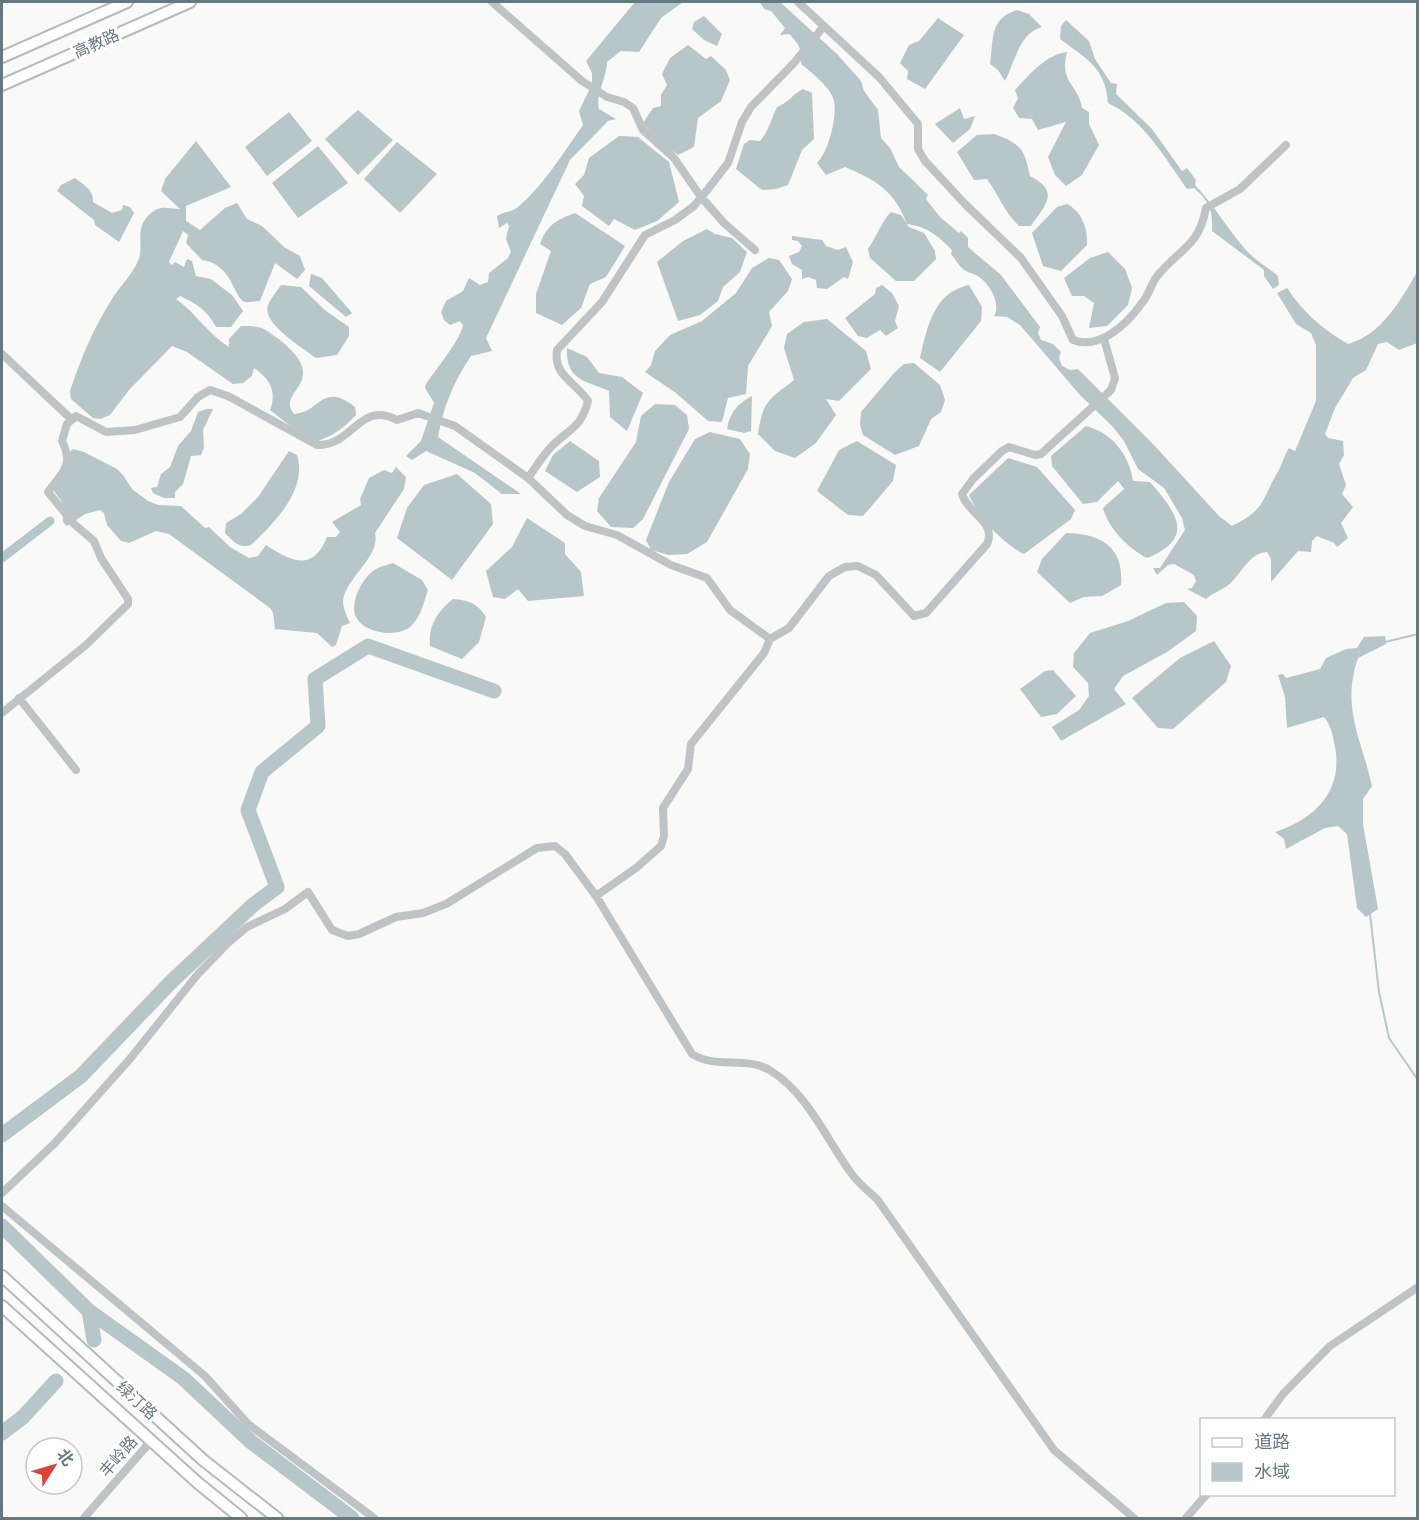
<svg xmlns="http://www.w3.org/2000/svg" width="1419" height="1520" font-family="'Archivo Narrow','Noto Sans SC',sans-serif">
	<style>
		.water { fill: #b7c6c8 }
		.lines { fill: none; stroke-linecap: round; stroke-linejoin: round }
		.stream { stroke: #b7c6c8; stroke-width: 2 }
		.canal { stroke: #b7c6c8; stroke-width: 9 }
		.river { stroke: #b7c6c8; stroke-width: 15 }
		.major-casing { stroke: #b4babd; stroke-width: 14 }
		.minor { stroke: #bec4c6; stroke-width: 8 }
		.major { stroke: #fff; stroke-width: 10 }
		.labels { text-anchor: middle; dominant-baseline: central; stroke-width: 6; stroke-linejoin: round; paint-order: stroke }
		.street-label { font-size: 16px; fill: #667980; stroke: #fff }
	</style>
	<rect width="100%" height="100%" fill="#f9f9f7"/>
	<path class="water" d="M635,2H683L661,18L639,52L621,51L607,62C607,78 595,94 599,109L616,119L608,121L570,160L486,338L492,351L471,356C454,381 443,407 438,437L521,494H502L475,473L426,451L412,460L406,456L421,441L434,403C432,398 426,391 425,387C424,383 460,343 463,325L460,321L450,325L444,320L441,312L446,301L463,291L469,278L480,285L488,282L489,273L508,258L511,252L506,239L509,226L507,223L499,228L497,216C504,211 511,213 518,207C544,185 563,153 583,125L579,111L592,84V73L586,61Z
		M760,2H780L837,54L861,81L864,91L878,110L881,138L890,148L899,167L928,195L926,199L940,217L959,233L961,231L968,238V247L1001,275L1040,327L1038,333L1041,340L1053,344L1061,352L1059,358L1062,366L1070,370L1078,369L1153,444L1219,516L1232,526C1267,509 1261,499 1279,470C1283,463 1284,455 1289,448L1295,451L1316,401V345L1311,333L1296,324L1277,293L1287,288C1303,312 1322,329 1348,344C1381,335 1401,300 1417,272V343L1399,350L1387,342L1378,344L1366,370L1353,378L1335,408L1325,434L1328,438L1343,441L1344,455L1339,464L1346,485L1342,494L1353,507L1341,523L1348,538L1337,547L1334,543L1317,536L1312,541L1311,552L1298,551L1271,582V559L1267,552C1248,553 1241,576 1227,586C1220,591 1212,593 1206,599L1187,589L1192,588L1196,581L1194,575L1174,564L1168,565L1157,575L1153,568H1160L1185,530L1182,518L1164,488L1138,469L1124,441L1112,426L1080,395L1020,325L1007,317L994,316C1002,303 988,281 976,275C972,273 966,272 963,269C958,265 955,258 951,254L952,250C938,236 928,227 907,224C894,190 877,181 845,167L826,175L817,163C828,153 839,113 833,98C829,86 811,72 801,64C803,50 798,43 789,34L780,35L785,28L771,11L764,9Z
		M1017,10L1029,14L1042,27C1019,33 1015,62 1005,81L998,70L990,64C994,38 989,19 1017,10Z
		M704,16L722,34L717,46L704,40L692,29L694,22Z
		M938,18L964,35L925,89L907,79L908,71L900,63L909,45L919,41Z
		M1066,20L1089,41L1095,59L1111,83L1117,84L1116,94L1152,129L1182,171L1187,168L1196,180L1195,185C1214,205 1227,228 1245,249C1253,259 1268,267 1278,276L1279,285L1273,289L1264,276V270L1212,231C1213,210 1209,201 1194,188L1187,189C1165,158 1144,120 1108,103C1105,66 1086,59 1060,39L1061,26Z
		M688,45L706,59L711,56L726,70L730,80L721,101L698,118L694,147L678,155L656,139L643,123L653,108L661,106V95L667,85L662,74L670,58Z
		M1067,52C1059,84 1078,83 1082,108L1089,112V124L1099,145L1082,175L1066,186L1055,175L1048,157L1066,122L1038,130L1032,119L1019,118L1013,108L1018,98L1015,90C1029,75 1045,55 1067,52Z
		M803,89L812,93L814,139L802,150L788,185L776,189L762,190L736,169L744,144L750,140L760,141C769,131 771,119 777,107C788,103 793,94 803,89Z
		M960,108L964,119L975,116L970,129L953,143L935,124Z
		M358,110L393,140L358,175L325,139Z
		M289,112L312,141L267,176L245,147Z
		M994,134C1021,144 1024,148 1030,176C1061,192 1045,205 1031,226H1019C1003,210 1000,197 987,179L974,180L957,152L977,135Z
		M619,136L638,137L669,162L679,202L657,221L635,230L614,219L609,226L582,206L584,196L575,184L584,175L589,158Z
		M196,141L231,187L186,206V221L200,230L225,208L237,203L247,219L262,226L284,247L300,256L305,270L297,279L275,263L260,301C255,301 249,303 245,302C233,298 233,264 202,260L186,243L188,235L183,231L169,262L172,265L175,262L184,267L187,259L192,261L196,276L211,279L232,295L243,311L231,327H216C207,310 197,304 180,296L176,299C196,313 208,334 229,347V339L241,326C248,326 258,326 264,329C277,337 304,356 303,373C303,390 281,398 294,414C320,413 322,381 355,407L356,415C343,429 331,437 312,443L270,410C277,391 270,379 254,368L252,376L243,383L233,384L187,352L172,346L129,390L110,415L100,419L93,418L71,399L70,391C81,358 93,329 112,299C120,286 132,275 138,261C145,246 133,229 150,214C161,204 168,209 180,209L161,191L165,179Z
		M397,142L437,174L400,213L364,179Z
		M318,146L348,183L298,218L272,183Z
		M75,178C83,184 94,190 93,202L112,213L122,210L123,205L130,207L134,213L119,242L95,225L94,220L57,191L61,185Z
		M1067,204C1082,212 1088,228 1087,245L1061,271L1043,266L1032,233L1057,207Z
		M891,212L901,215L909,227L924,233L935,251L936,259L914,281H896L870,258L868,249C876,238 883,219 891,212Z
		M575,213L625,246L606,277L590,284L581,308L562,325L536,313V294L551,251L540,244C547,225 556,220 575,213Z
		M707,229L715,234L732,238L747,252L740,272L723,287L718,301L700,315L678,321L657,262L683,241Z
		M792,236L822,240L826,246L838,250L846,247L853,262L848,279L844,277L827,289L817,288L816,280L808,277L802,279V270L792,264L789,256L799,252L802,246L798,241L792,240Z
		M1108,252L1125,269L1132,288L1128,305L1107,326L1089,328L1094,303L1084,296H1072L1064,278L1090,258Z
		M769,258L779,260L792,279L788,291L769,312L772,326L748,366L746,394L728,398L722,422L708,421L676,393L645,372L651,365L655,351L670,335L702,321L736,293L752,268Z
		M311,274L322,278L352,313L346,317L309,286Z
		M281,285L301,287L326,311L349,327V336L337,355L316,358C303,348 261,323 268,305C271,298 277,291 281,285Z
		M882,285L892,293L899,306L895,321L898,328L886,336L880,330L867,338L858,336L845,318L875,294L876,288Z
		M969,285L982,307L981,321L940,372L920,358C927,327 934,292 969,285Z
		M827,319L866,351L871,369L839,401L826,399L836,415L816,443L795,458L775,451L758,434C763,400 769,400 794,380L784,348L787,334L804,322Z
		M567,348L587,357L599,373L622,377L643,393L627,431L610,417L609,391C583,380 566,380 567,348Z
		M914,363L940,385L945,400L941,412L931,419L919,446L895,455L863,435L860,425L861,412L894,373L904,364Z
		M752,396L751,431L744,433L727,429C730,412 737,404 752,396Z
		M655,404L675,405L687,415L689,429L643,519L633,528L611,527L597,511L599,498L636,442L641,416Z
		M207,409H213L203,430L204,448L201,455L191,456L183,484L175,492V498H164L153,493L151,488L157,487L161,474L170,467L178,446L191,431L198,412Z
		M1086,426C1112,433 1129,454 1133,481L1150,482C1177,513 1196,538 1147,558C1129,549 1108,528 1103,508L1124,489L1118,481L1097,502L1083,504L1052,466L1051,456Z
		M710,432L740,439L750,454L748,469L707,542L687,554L669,555L651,550L646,540L669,482L695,439Z
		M570,441L599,461L600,477L577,492L545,471L553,455Z
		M857,441L896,465L893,481L863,516L848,515L817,491L839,450Z
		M73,449L84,452L117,469L123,475L132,489L148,501L158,505L181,506L205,528L209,527L230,547L249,558L258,556L266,545C292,562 313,572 327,537H336L340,532L332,522L361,505L360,499L369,478L384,470L392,473L396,467L406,477L404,489L375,533C381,557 345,578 343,601C343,608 347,617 350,623L342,626L336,645L332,647L317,633L275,629L273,613L270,608L169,534L156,531L129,543L121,541L107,525L104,513L100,510L85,514L67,526L63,522L62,502L54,491L65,456Z
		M289,451L297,455C308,490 274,523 251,545C239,549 233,541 225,533L226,523L241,514L258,497Z
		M1008,458L1037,467L1075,510L1071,519L1024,554C1002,543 979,518 969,495Z
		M457,474L491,504L493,524L452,580L397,538L407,508L424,485Z
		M527,518L565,543V554L581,572L584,596L528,601L518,589L505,599L493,597L486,571L512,547Z
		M1066,533C1102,534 1124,547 1121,585L1102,596L1084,597L1070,603L1037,572L1042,559Z
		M393,563L422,580L428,590C424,602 421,615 413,624C401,639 364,634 356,617C349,603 363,576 376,569C381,566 388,565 393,563Z
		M453,599C469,600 478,604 486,617L479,642L462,659L430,646C428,626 437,612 453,599Z
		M1184,602L1197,616L1196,631L1167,652L1123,676L1114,689L1126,704L1061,741L1052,727L1079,710L1089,696L1088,683L1073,667L1074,653L1090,633L1128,621L1166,603Z
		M1385,636L1386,644L1358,658C1341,708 1361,737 1372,786L1363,799V824L1378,909L1366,917L1357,908L1347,834L1338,826L1325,828L1286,849L1284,839L1275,832C1318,818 1345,788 1334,742C1332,732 1330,724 1324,717L1287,728L1285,697L1278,675L1283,674L1286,678L1320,669L1326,658L1346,649L1357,648L1364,637Z
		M1214,641L1231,666L1226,682L1173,729L1158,728L1132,698L1180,658Z
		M1053,670L1076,696L1057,714L1041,717L1020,689L1045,671Z"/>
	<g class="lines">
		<path class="stream" d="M1385,642L1418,634
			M1370,914L1379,992L1389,1038L1418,1080"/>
		<path class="canal" d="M2,558L50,521"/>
		<path class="river" d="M2,1135L81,1076L171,982L253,905L277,887L248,810L262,772L318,726L315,679L368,646L494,691
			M2,1226L89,1311L94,1340
			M89,1311L183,1378L250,1441L352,1518
			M2,1433L23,1417L56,1381"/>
		<g class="major-casing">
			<path id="major" d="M2,57L127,2
				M2,85L190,2
				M2,1276L203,1460L277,1518
				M2,1306L198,1483L241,1518"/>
		</g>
		<path class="minor" d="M492,2L582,81L607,97L624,102L633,108L643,130L674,158L701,197L724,223L755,250
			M798,2L879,77L918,124V149L925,161L965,204L1021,258L1062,316L1073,340C1100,350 1127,324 1142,303C1149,295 1151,283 1158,275C1181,248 1199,246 1206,208L1240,189L1286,145
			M2,354L71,419
			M528,478C535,468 542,457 550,448C568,429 581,429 588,401C576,382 553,376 557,350L602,302L645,235L675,220L694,206L708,189L728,163L742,122L751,107L794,63L824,26
			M19,698L76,770
			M2,713L86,645L128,604V599L101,558L94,541L74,524L48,492C63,472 74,465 62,441L67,424L76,416L106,432L135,430L180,417L198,397L210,390L228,396L317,445C354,446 359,400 397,420L418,413L455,426L528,478L567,515L585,526L617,535L671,565L707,578L730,610L770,639
			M596,896L636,868L661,846L664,836L663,808L688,769L691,744L764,653L770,639L789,628L829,576L845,567L858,566L876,575L914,616L926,613L987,544C997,522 968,514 962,494L973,479L1002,451L1009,447L1035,455L1041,454L1111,390L1115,378L1104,339
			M2,1193L55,1143L129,1060L198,974L228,943L247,927L285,909L308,892L332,930L348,936L359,934L396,917L423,913L446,904L537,848L555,846L565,854L596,896L692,1054C717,1070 746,1055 771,1071C807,1093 827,1140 851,1173C858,1183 868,1191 877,1199L1054,1450L1134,1518
			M2,1206L205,1376L248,1424L374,1518
			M1264,1420L1283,1394L1330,1346L1418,1287
			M84,1518L151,1441
			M1186,1518L1207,1494"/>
		<use href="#major" class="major"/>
	</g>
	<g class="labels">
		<g class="street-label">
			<text transform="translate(96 43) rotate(-24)">高教路</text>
			<text transform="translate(137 1400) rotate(42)">绿汀路</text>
			<text transform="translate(118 1456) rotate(-49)">丰岭路</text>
		</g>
	</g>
	<rect width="1419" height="1520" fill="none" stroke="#667980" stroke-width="6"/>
	<rect x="1200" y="1418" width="195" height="78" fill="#ffffff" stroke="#c2c9cc" stroke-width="1.5"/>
	<rect x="1212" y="1438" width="30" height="9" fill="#ffffff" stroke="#c2c9cc" stroke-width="1.5"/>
	<text x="1254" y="1448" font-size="18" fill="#667980">道路</text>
	<rect x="1212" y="1463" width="30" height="18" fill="#b7c6c8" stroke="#c2c9cc" stroke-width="1.5"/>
	<text x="1254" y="1478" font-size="18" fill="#667980">水域</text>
	<g transform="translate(54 1466) rotate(53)"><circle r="28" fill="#ffffff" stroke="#c2c9cc" stroke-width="1.5"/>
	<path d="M0-4.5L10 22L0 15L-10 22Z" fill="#da4336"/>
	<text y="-9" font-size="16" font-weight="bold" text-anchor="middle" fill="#667980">北</text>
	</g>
</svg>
